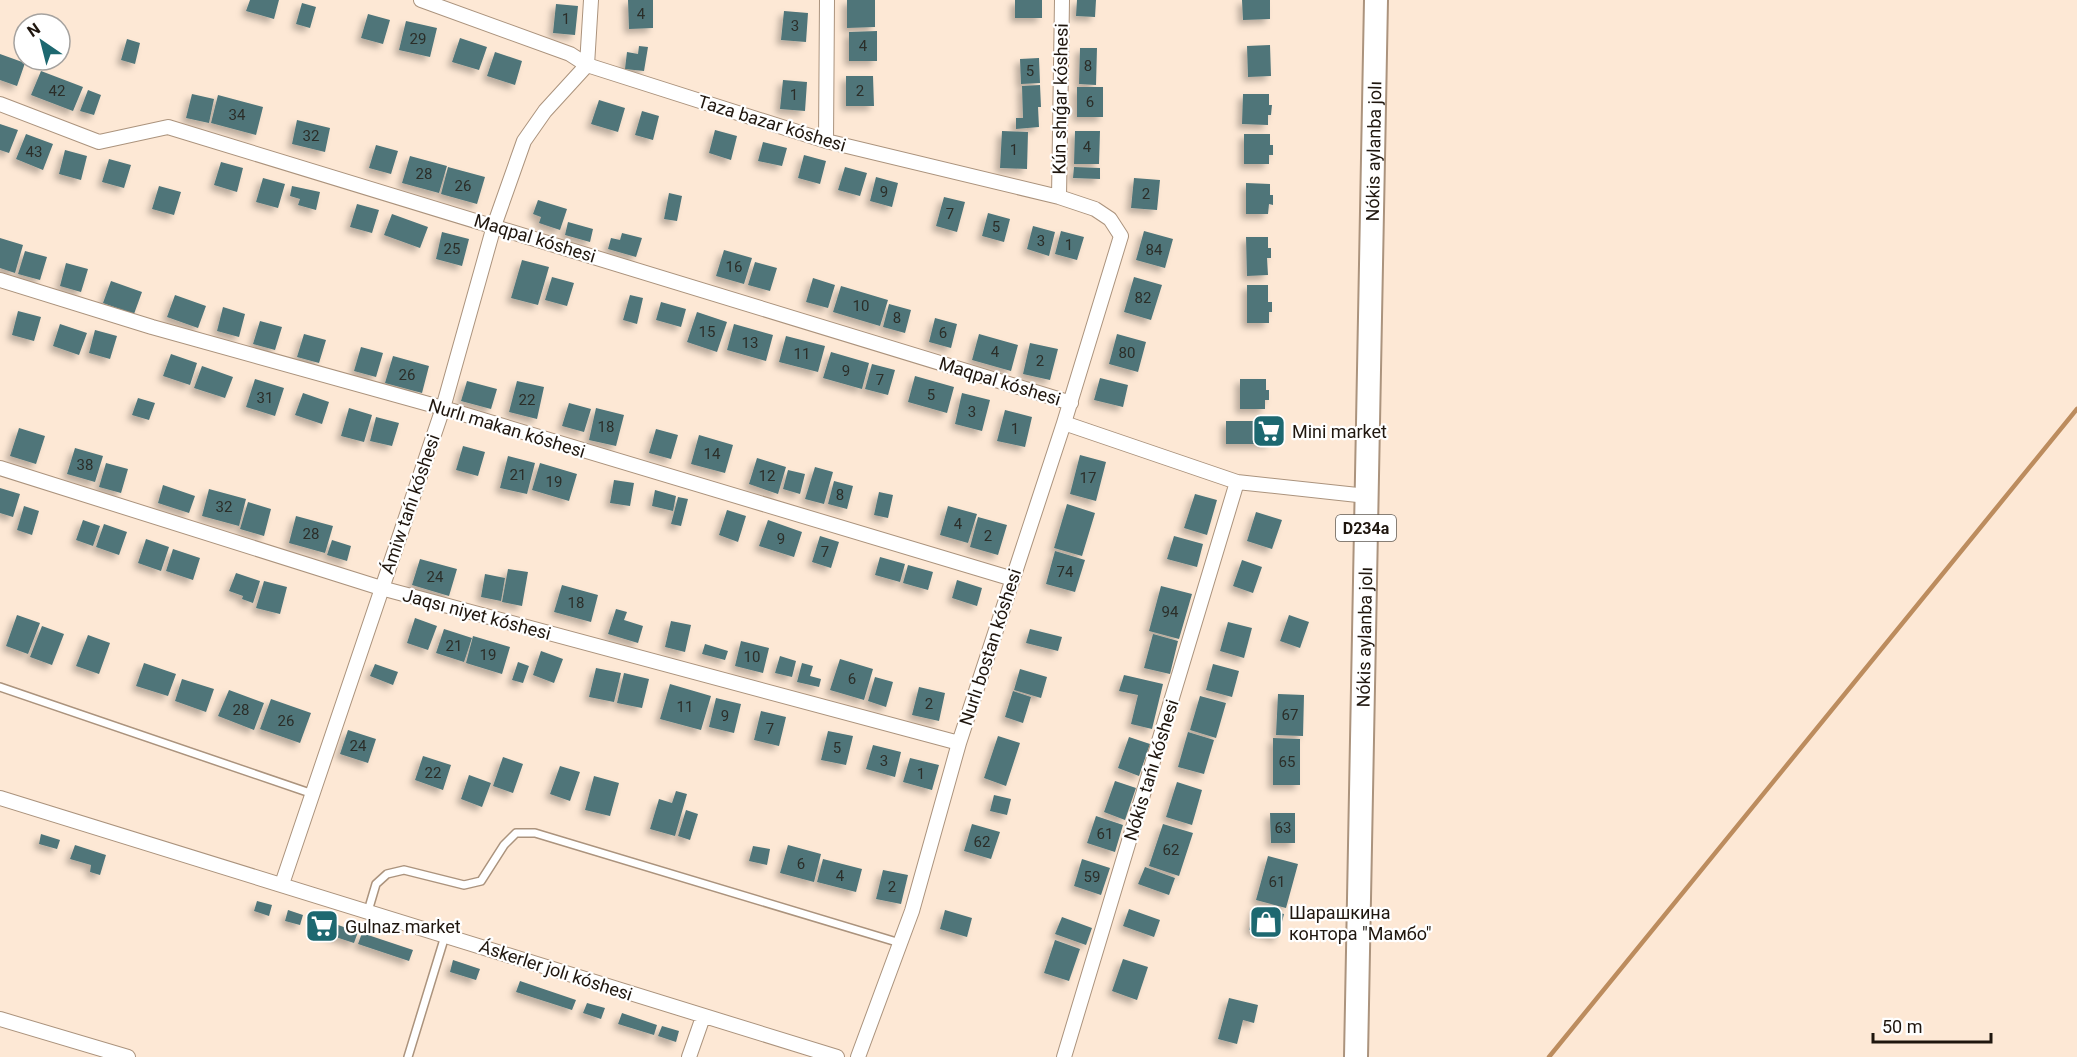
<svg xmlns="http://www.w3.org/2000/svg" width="2077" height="1057" font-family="Roboto,sans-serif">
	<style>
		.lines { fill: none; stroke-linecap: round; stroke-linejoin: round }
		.stream { stroke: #bc8c5e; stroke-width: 4.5 }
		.building { fill: #4f7579; filter: url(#shadow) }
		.service-casing { stroke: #ab937d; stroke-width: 10 }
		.minor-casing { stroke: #ab937d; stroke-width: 16 }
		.primary-casing { stroke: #ab937d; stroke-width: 26 }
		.service { stroke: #fff; stroke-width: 7 }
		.minor { stroke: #fff; stroke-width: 14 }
		.primary { stroke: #fff; stroke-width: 22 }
		.labels { text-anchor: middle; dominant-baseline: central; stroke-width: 4.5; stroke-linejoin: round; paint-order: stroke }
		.number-label { font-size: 15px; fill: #2b2e29 }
		.shield { fill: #fff; stroke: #625c56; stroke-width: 1.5 }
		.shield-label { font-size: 16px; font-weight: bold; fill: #1f160e }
		.street-label { font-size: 18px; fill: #1f160e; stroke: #fff }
		.poi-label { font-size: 18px; fill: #1f160e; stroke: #fff; text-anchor: start }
	</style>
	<defs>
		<filter id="shadow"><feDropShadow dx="-4.5" dy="4.5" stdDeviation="3" flood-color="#0004"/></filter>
	</defs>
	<rect width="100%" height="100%" fill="#fde8d5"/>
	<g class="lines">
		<path class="stream" d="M1549,1057L2077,409"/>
	</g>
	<path class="building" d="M250,0H279L274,19L246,11Z
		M628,0H653V28L629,29Z
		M847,0H875V27L847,28Z
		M1015,0H1042V18H1015Z
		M1077,0H1096L1095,17L1076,16Z
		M1242,0H1270V19L1243,20Z
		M302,3L316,7L310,28L296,24Z
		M556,4L578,6L575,35L553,33Z
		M784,11L808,13L806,42L781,40Z
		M368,14L390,20L383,44L361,38Z
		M406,21L437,28L430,57L399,50Z
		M877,31V61H849V32Z
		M460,38L487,47L479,70L452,62Z
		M127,39L140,43L135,64L121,60Z
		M1270,45L1271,76L1248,77L1247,46Z
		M639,46L648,47L644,71L625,69L627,52L638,54Z
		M1080,48H1097L1096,85L1079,84Z
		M495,52L522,61L515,85L487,76Z
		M0,54L25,63L17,86L0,80Z
		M1039,58L1040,83L1021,84L1020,59Z
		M41,71L83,87L73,111L31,95Z
		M846,76H873L874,106H846Z
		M783,80L807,82L805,111L780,109Z
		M1040,85L1041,107H1038L1039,127L1016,129V118H1023L1022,86Z
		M1077,87H1103V117H1077Z
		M88,90L101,95L94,115L80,111Z
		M192,94L214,99L209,123L186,118Z
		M1243,94H1269V105H1272L1271,115H1268V125L1242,124Z
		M218,95L263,107L256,135L211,123Z
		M599,100L625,108L618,132L591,124Z
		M642,111L659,116L653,140L635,135Z
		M297,120L330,128L325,152L292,144Z
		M0,124L18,130L9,153L0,150Z
		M715,130L737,136L731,160L709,153Z
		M1002,131L1028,132L1027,169L1000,168Z
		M1075,131H1100L1099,164H1074Z
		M26,134L53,144L43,170L16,159Z
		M1244,134H1270V145H1273V155H1269V164H1244Z
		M763,142L787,148L782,166L758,161Z
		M376,145L398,151L391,174L369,168Z
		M65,150L87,156L81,180L59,174Z
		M804,155L826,161L820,184L798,178Z
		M410,156L447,166L439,193L402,183Z
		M109,159L131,165L124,188L102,182Z
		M221,162L243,168L237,192L214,185Z
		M448,167L485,177L477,204L441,194Z
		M845,167L867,173L860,196L838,190Z
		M1074,167L1100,168V179L1073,178Z
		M876,177L898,183L892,207L870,201Z
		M263,178L285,184L278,208L256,202Z
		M1134,178L1160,180L1157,210L1131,208Z
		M1246,183L1270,184V195H1273V205L1269,204L1268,214H1246Z
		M159,186L181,192L174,215L152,209Z
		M292,186L320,192L316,210L298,205L300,199L290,196Z
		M669,193L682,196L677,221L664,219Z
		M944,197L965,202L957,232L936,226Z
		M538,200L567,209L560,230L539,223L541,217L533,214Z
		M357,204L379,210L372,233L350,227Z
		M988,213L1010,219L1004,242L982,236Z
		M392,214L428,227L420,248L384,235Z
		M568,222L593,229L590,242L565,235Z
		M1033,226L1055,232L1049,256L1027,249Z
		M1061,231L1084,237L1077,260L1055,254Z
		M1144,231L1173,239L1165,268L1136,260Z
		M442,232L469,239L462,266L436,259Z
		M622,233L642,238L636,257L608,249L611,238L620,240Z
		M1246,237H1268V248H1271V258H1267L1268,275L1247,276Z
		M0,238L23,245L15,273L0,268Z
		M724,250L752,258L744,284L716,276Z
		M25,251L47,257L40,280L18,274Z
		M522,260L549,267L538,305L511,298Z
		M755,262L777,268L770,291L748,285Z
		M66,263L88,269L81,292L60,286Z
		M552,277L574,283L567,306L545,300Z
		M1134,277L1162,285L1151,320L1124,312Z
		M813,278L835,285L828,308L806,302Z
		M111,281L142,292L134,314L103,303Z
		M1247,285H1268V302H1272V312H1269V323H1247Z
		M841,286L888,300L880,326L833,312Z
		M175,295L206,306L198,328L167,317Z
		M630,295L643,298L637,324L623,320Z
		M661,302L686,309L681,327L656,320Z
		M889,304L911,310L905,333L883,327Z
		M223,307L245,314L239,337L217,331Z
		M18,311L41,317L34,341L12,335Z
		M697,312L727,322L717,352L687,342Z
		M935,318L957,324L951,348L929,342Z
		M260,321L282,327L275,350L253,344Z
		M60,324L87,333L79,355L53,346Z
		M734,324L773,335L766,361L727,350Z
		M95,330L117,336L110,359L89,353Z
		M304,334L326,340L319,363L297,357Z
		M979,334L1018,345L1011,371L972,360Z
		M1117,334L1146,342L1138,372L1109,364Z
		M786,336L825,346L818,372L779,362Z
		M1030,343L1058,349L1050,380L1023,374Z
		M361,347L383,353L376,377L354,371Z
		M831,352L869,363L862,389L823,378Z
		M171,354L197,363L190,385L163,376Z
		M393,356L429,366L422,393L385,383Z
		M872,364L895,370L888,395L865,389Z
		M202,366L233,377L225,398L194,388Z
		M915,376L954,387L947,413L908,402Z
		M1100,378L1128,385L1123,407L1094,400Z
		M255,379L284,388L275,416L246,407Z
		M1240,379H1266V390H1269V400H1265V409H1240Z
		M467,381L497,389L491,409L461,401Z
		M517,381L544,387L537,419L509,412Z
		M303,393L329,402L322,424L295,415Z
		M962,393L990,400L982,431L955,424Z
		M138,398L155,403L149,420L132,415Z
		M569,403L591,409L584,432L562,426Z
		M349,408L372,415L364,442L341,436Z
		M596,408L624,415L616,446L589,440Z
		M1005,410L1032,417L1025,447L997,441Z
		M376,417L399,423L392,446L370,441Z
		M1226,421H1271V444H1226Z
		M19,428L45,436L36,464L10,456Z
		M656,429L678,435L671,459L649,453Z
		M699,435L733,445L725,473L691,464Z
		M463,446L485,452L478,476L456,470Z
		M75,448L103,456L95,482L67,474Z
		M1080,455L1106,462L1096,501L1070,494Z
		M508,456L535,463L527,494L500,488Z
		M757,458L786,467L778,494L749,484Z
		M106,463L128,469L121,493L99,487Z
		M540,463L577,474L569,501L532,490Z
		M815,467L833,472L824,504L805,499Z
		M788,470L805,474L800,494L783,489Z
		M614,480L634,483L630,506L610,503Z
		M834,481L853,486L847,509L828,504Z
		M163,485L195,496L189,513L158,503Z
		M0,488L20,494L13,517L0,513Z
		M209,489L246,499L239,526L202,516Z
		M655,490L676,496L673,511L652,506Z
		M879,492L893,495L888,518L874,515Z
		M1195,494L1217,500L1207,535L1184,528Z
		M678,497L688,499L681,526L671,524Z
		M248,502L271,509L264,536L240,529Z
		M1067,504L1095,513L1082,556L1054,548Z
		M24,506L39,511L32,535L17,530Z
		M948,506L977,514L968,543L940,535Z
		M727,510L746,516L738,542L719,535Z
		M1256,512L1282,520L1272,549L1247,541Z
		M296,516L333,526L325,553L289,543Z
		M978,517L1007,525L998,555L970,547Z
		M83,520L100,526L93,546L76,540Z
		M768,520L802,532L794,557L759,546Z
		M104,524L127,532L119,555L96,547Z
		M820,536L839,542L831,568L812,562Z
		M1174,536L1203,544L1197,567L1167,559Z
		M146,539L169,547L161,571L138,563Z
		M332,540L351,546L347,561L327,555Z
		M173,549L200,558L193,580L166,571Z
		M1055,551L1085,560L1075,592L1046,584Z
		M880,557L905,564L900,582L875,575Z
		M420,559L457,569L449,596L412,585Z
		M1242,560L1262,567L1253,593L1233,586Z
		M908,565L933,572L928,590L903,583Z
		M508,569L528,572L522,606L502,602Z
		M236,573L260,581L253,603L242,599L243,596L229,591Z
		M485,574L505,578L501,601L481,597Z
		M957,580L982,588L977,606L952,598Z
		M264,581L287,587L280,614L256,608Z
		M562,585L598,595L591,622L554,612Z
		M1161,586L1192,594L1179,639L1149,631Z
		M616,609L627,612L624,620L643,626L638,643L608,634Z
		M17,615L40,623L28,654L6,646Z
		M1289,615L1309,622L1300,648L1280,641Z
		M415,618L437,626L428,650L407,643Z
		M671,621L691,625L685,652L665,647Z
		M1228,622L1252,628L1244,658L1220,651Z
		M42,626L64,634L52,665L30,657Z
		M444,629L472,638L464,662L436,653Z
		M1030,629L1062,637L1058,651L1026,643Z
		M1153,634L1178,641L1170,674L1144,668Z
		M88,635L110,643L99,674L76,666Z
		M473,636L510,647L502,674L466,663Z
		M741,641L769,648L763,673L735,666Z
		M705,644L728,651L725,660L702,654Z
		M541,651L563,659L554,683L533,675Z
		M780,656L796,661L792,677L775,673Z
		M840,659L873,669L864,700L830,690Z
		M518,662L529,666L523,683L512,680Z
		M144,663L176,674L168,696L136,686Z
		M802,663L813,666L810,676L821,679L819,687L797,682Z
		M375,664L398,672L393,685L370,676Z
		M1213,664L1239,671L1232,697L1206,690Z
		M596,668L621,673L614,702L589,697Z
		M1020,669L1047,677L1041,698L1014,690Z
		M624,673L649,679L642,708L617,703Z
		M1124,675L1163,684L1152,729L1131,724L1138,695L1119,691Z
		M875,677L893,682L886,707L868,701Z
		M182,679L214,689L206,712L175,701Z
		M670,684L711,696L701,730L660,719Z
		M919,687L945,693L939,721L912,715Z
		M229,690L264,703L254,730L218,716Z
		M1013,691L1031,697L1023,723L1005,717Z
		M1278,694L1304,695L1303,736L1276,735Z
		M1200,696L1226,703L1216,738L1190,730Z
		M716,698L741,704L734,733L709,727Z
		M271,699L311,713L300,743L260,729Z
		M761,711L786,717L779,746L754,740Z
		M348,730L376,739L368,763L340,754Z
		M828,731L853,736L846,765L821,760Z
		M1188,732L1214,740L1204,774L1178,767Z
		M998,736L1020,743L1006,786L984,778Z
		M1129,737L1150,744L1139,776L1118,768Z
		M1273,738L1300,739V785H1273Z
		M873,745L901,752L895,777L866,769Z
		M423,756L451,765L443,790L415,780Z
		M503,757L523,764L513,793L493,786Z
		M910,758L939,765L932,790L903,782Z
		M560,766L580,772L570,801L550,794Z
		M469,775L491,783L482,807L461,799Z
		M594,776L619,783L610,816L585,810Z
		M1115,781L1136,788L1125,820L1104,812Z
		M1177,782L1202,790L1192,825L1166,817Z
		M676,791L687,794L675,836L650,829L659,799L672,803Z
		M994,795L1011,799L1007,815L990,811Z
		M686,810L698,814L690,840L678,836Z
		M1270,813H1295V843H1271Z
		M1096,816L1123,825L1115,852L1087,843Z
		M972,824L1000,832L991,859L964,851Z
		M1163,824L1193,833L1179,876L1149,866Z
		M41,834L60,840L57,849L39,844Z
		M75,845L106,855L100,875L90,872L91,865L70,859Z
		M788,845L821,854L814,882L780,873Z
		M753,846L770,849L767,865L749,861Z
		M1268,856L1298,864L1286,908L1256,900Z
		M823,859L862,869L856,892L817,882Z
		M1082,859L1110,868L1101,895L1074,886Z
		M1145,867L1175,878L1169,895L1138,884Z
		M883,870L908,875L901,904L876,899Z
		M257,901L272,905L269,916L254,911Z
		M1255,906L1284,914L1278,938L1249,930Z
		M1129,909L1160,920L1154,937L1123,926Z
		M288,910L303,915L300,925L285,921Z
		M945,910L972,918L967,937L940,929Z
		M1062,917L1092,928L1086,945L1055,934Z
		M321,919L358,932L354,943L317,931Z
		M362,933L413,950L409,961L358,944Z
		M1055,940L1080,949L1069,981L1044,973Z
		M1123,959L1148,967L1137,1000L1112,991Z
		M453,960L480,969L476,980L450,972Z
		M520,981L576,1000L572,1010L516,992Z
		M1229,998L1258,1005L1254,1023L1243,1020L1237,1044L1218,1039Z
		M587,1003L605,1008L601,1019L583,1013Z
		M622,1013L657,1025L654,1035L618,1024Z
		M662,1026L679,1031L676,1042L658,1036Z"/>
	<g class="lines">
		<g class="service-casing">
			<path id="service" d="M0,687L313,794
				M368,911L376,884L387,874L404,870L464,885L481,881L504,845L516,833H535L900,943
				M408,1057L445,936"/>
		</g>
		<g class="minor-casing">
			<path id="minor" d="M421,0L570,54L587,65L826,141L1059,197L1095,209L1110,219L1121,236L1064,423L959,743L912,911L858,1057
				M0,104L99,142L168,127L1071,403
				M826,141L827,0
				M1059,197L1062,0
				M0,280L152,327L443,408L1013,579
				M1064,423L1237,482L1367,496
				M0,468L381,588L959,743
				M0,798L837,1057
				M282,884L443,408L494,226L524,141L545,111L587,65L591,0
				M0,1019L128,1057
				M689,1057L703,1017
				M1064,1057L1237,482"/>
		</g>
		<g class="primary-casing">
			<g id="primary">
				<path id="s1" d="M1356,1057L1376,0"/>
			</g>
		</g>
		<use href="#service" class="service"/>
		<use href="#minor" class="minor"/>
		<use href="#primary" class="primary"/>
	</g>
	<defs>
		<g id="supermarket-square" transform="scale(1.725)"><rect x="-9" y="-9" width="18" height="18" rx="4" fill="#1d6870" stroke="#fff"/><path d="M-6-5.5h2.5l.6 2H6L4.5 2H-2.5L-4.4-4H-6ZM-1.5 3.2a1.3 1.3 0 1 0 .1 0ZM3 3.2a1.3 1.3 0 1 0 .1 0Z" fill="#fff"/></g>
		<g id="shop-square" transform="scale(1.725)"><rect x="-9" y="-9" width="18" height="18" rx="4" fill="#1d6870" stroke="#fff"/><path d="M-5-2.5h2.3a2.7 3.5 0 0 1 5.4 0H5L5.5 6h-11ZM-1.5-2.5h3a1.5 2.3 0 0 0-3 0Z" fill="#fff"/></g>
	</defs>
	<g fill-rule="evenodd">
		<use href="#supermarket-square" x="1269" y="431"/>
		<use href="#shop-square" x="1266" y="922"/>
		<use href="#supermarket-square" x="322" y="926"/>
	</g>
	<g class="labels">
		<g class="number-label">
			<text x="641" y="14">4</text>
			<text x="566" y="19">1</text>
			<text x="795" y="26">3</text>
			<text x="418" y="39">29</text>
			<text x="863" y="46">4</text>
			<text x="1088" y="66">8</text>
			<text x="1030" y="71">5</text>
			<text x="57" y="91">42</text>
			<text x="860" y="91">2</text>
			<text x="794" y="95">1</text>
			<text x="1090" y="102">6</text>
			<text x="237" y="115">34</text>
			<text x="311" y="136">32</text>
			<text x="1087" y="147">4</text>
			<text x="1014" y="150">1</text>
			<text x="34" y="152">43</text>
			<text x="424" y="174">28</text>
			<text x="463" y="186">26</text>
			<text x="884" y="192">9</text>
			<text x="1146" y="194">2</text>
			<text x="950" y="214">7</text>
			<text x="996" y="227">5</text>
			<text x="1041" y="241">3</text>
			<text x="1069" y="245">1</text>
			<text x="452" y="249">25</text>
			<text x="1154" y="250">84</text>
			<text x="734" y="267">16</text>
			<text x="1143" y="298">82</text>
			<text x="861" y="306">10</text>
			<text x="897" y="318">8</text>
			<text x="707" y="332">15</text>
			<text x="943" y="333">6</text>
			<text x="750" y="343">13</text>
			<text x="995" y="352">4</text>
			<text x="1127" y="353">80</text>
			<text x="802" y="354">11</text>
			<text x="1040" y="361">2</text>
			<text x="846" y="371">9</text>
			<text x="407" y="375">26</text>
			<text x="880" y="380">7</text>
			<text x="931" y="395">5</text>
			<text x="265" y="398">31</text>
			<text x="527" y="400">22</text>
			<text x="972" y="412">3</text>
			<text x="606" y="427">18</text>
			<text x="1015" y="429">1</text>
			<text x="712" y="454">14</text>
			<text x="85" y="465">38</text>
			<text x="518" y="475">21</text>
			<text x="767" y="476">12</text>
			<text x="1088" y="478">17</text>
			<text x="554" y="482">19</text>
			<text x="840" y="495">8</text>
			<text x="224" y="507">32</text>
			<text x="958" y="524">4</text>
			<text x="311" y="534">28</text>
			<text x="988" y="536">2</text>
			<text x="781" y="539">9</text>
			<text x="825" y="552">7</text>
			<text x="1065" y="572">74</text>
			<text x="435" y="577">24</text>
			<text x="576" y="603">18</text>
			<text x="1170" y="612">94</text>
			<text x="454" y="646">21</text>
			<text x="488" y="655">19</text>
			<text x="752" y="657">10</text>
			<text x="852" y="679">6</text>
			<text x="929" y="704">2</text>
			<text x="685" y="707">11</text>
			<text x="241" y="710">28</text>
			<text x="1290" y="715">67</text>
			<text x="725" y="716">9</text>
			<text x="286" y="721">26</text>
			<text x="770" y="729">7</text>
			<text x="358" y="746">24</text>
			<text x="837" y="748">5</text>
			<text x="884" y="761">3</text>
			<text x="1287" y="762">65</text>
			<text x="433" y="773">22</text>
			<text x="921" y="774">1</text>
			<text x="1283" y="828">63</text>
			<text x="1105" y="834">61</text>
			<text x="982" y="842">62</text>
			<text x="1171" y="850">62</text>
			<text x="801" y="864">6</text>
			<text x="840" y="876">4</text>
			<text x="1092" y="877">59</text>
			<text x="1277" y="882">61</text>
			<text x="892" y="887">2</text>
		</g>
		<rect class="shield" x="1336" y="515" width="60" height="26" rx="4.5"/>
		<g class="shield-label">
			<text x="1366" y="528">D234a</text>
		</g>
		<g class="street-label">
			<text transform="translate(1060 99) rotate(-89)">Kún shıǵar kóshesi</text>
			<text transform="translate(772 123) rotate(17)">Taza bazar kóshesi</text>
			<text stroke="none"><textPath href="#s1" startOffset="906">Nókis aylanba jolı</textPath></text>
			<text transform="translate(535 238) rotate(17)">Maqpal kóshesi</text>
			<text transform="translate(1000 381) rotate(17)">Maqpal kóshesi</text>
			<text transform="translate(507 428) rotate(17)">Nurlı makan kóshesi</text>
			<text transform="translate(410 504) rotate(-71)">Ámiw tańı kóshesi</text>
			<text transform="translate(477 614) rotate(15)">Jaqsı niyet kóshesi</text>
			<text stroke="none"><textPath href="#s1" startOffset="420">Nókis aylanba jolı</textPath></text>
			<text transform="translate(990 647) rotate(-72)">Nurlı bostan kóshesi</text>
			<text transform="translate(1151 770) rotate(-73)">Nókis tańı kóshesi</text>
			<text transform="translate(556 970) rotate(18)">Áskerler jolı kóshesi</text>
		</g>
		<g class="poi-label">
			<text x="1292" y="431">Mini market</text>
			<text x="1289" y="912">Шарашкина<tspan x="1289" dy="21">контора "Мамбо"</tspan></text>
			<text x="345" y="926">Gulnaz market</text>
		</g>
	</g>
	<g transform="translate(42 42) rotate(325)"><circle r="28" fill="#ffffff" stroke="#a5a29f" stroke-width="1.5"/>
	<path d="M0-4.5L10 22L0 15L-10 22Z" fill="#1d6870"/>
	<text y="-9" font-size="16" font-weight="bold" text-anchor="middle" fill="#1f160e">N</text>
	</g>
	<path d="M1873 1033v9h118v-9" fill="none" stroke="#1f160e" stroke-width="3"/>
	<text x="1882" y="1033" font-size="18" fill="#1f160e" stroke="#ffffff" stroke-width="4.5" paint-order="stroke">50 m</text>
</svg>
